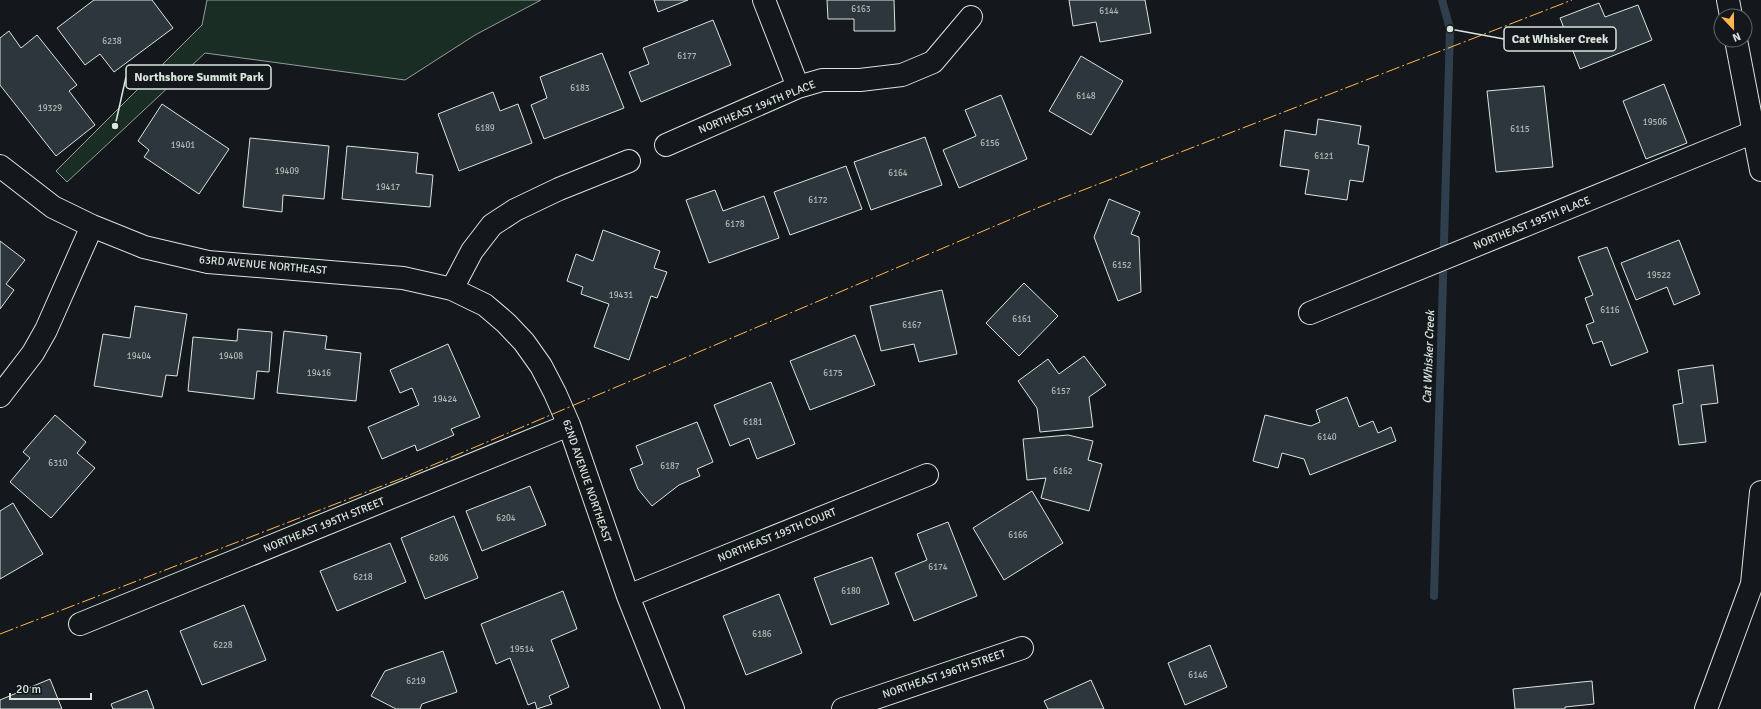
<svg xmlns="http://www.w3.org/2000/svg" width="1761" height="709" font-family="Signika,sans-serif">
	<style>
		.green { fill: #1a2d24; stroke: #939e99 }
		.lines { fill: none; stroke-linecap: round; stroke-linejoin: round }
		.stream { stroke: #2f3f4d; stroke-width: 8 }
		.building { fill: #2c363c; stroke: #d8e6dc }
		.minor-casing { stroke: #d8e6dc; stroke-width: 24 }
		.major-casing { stroke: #d8e6dc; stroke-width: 24 }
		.minor { stroke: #14181c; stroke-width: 22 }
		.major { stroke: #14181c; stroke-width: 22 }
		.power { stroke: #ffb74d; stroke-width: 1; stroke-dasharray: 14 3 2 3; stroke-linecap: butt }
		.labels { text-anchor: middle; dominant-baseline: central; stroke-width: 3; stroke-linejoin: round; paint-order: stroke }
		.number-label { font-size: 9px; fill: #adbab4 }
		.street-label { font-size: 11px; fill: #d8e6dc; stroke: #14181c }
		.water-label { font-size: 12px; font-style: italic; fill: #d8e6dc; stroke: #14181c }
		.leader { fill: none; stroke: #d8e6dc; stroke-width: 1.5 }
		.callout-dot { fill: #d8e6dc; stroke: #14181c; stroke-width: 1.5 }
		.callout { fill: #14181c; stroke: #d8e6dc; stroke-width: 1.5 }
		.callout-label { font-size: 12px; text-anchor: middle; font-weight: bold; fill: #d8e6dc }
	</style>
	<rect width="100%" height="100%" fill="#14181c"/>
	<path class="green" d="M207,0H541L475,35L405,80L205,53L67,182L56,171L202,25Z"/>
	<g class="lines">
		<path class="stream" d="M1434,596L1450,29L1442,0"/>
	</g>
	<path class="building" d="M94,0H152L173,28L114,72L100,54L85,65L57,28Z
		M654,0H688L658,12Z
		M827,0H894L895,31H854V19H828Z
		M1069,0H1145L1151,33L1100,42L1096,22L1073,26Z
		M1599,3L1605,17L1638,5L1652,40L1580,69L1560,18Z
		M713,20L731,65L641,102L629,72L649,64L643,48Z
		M9,31L21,48L37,35L77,85L69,91L95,125L56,156L0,85V38Z
		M602,53L624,108L544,139L531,105L547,98L540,77Z
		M1081,56L1123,81L1091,135L1049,111Z
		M1664,84L1687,143L1646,159L1623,101Z
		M1544,86L1553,167L1496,172L1487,91Z
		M493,92L500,111L518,104L532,143L459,171L438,114Z
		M1001,95L1027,159L959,188L943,150L976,136L965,110Z
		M162,104L229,149L199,194L144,157L149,150L138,141Z
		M1318,119L1361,126L1358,144L1369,146L1363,182L1350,180L1347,200L1305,194L1309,170L1280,166L1285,130L1316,135Z
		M925,137L942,185L871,210L854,162Z
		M250,138L329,146L324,199L283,195L282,212L243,207Z
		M347,146L418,153L416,173L433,175L430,207L342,199Z
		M846,166L862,209L790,235L774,192Z
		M715,190L723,211L764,196L779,238L709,263L686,200Z
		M1109,199L1140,212L1131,234L1139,237L1141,292L1118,301L1094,237Z
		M603,230L660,251L654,268L667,272L657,298L651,296L629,360L594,347L609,304L581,294L583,287L567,281L576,254L593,261Z
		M1679,240L1700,294L1674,305L1667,287L1636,300L1621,263Z
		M0,241L25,260L6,284L14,290L0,309Z
		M1607,247L1648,352L1611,366L1602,341L1593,344L1586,325L1594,322L1585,298L1593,295L1578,257Z
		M1024,283L1058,316L1019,356L986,323Z
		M942,290L957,354L919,362L914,344L881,351L870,306Z
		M135,306L187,314L177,376L166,375L162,397L94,386L103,334L130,338Z
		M238,329L272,332L269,372L257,371L254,399L188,391L193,337L237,341Z
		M284,331L327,336L325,349L361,353L356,401L277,393Z
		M855,335L875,385L810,410L790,361Z
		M448,344L480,417L451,429L454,435L417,451L415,445L382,459L368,427L419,405L412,388L400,393L390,370Z
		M1084,356L1106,385L1089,397L1093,427L1040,432L1037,408L1018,381L1048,359L1059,374Z
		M1713,365L1718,403L1701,405L1706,442L1679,445L1673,405L1683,403L1678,370Z
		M771,382L795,444L757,459L749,438L730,446L714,405Z
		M1347,397L1359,427L1373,421L1378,433L1391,427L1396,441L1310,475L1304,459L1282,453L1278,468L1253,461L1265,415L1311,426L1320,422L1316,410Z
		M55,415L86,442L77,453L95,468L51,518L10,482L30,458L23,452Z
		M697,422L713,462L697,469L700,476L679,485L652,506L638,489L630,469L643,464L636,446Z
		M1068,435L1093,441L1088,460L1102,464L1089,511L1041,498L1046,478L1027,480L1023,439Z
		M530,486L546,525L482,551L466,511Z
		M1032,491L1063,543L1004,580L973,528Z
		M13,503L43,554L0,579V511Z
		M454,516L478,578L425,599L401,538Z
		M948,522L977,596L914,621L895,573L927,560L917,534Z
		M390,543L406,582L337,611L320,571Z
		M872,557L889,604L831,625L814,578Z
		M563,591L577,629L551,640L569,687L549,696L552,704L537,709L535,702L528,705L510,658L496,664L481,624Z
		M779,594L802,653L746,675L723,616Z
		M244,605L266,660L202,685L180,631Z
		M1210,645L1227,687L1185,705L1168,663Z
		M443,651L457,692L422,704L420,709H396L371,696L385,671Z
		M50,679L62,709H0V700Z
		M1091,680L1104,709H1048L1044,701Z
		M1592,681L1594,704L1565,707V709H1515L1513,689Z
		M147,690L154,709H113L111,704Z"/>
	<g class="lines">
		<g class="minor-casing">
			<path id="minor" d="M764,0L798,87
				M666,145L798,87L822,80H860L902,75L933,62L971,17
				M0,166L53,207L92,226L144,247L208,262L403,278L452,289L485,305L506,323L524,342L541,366L555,393L569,425L628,596L673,709
				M452,289L472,251L492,225L515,210L559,189L629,161
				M1310,313L1754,132
				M0,396L33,353L46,330L92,226
				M628,596L927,475
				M80,624L569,425
				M843,709L1022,648"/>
		</g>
		<g class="major-casing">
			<path id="major" d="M1728,0L1731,16
				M1736,40L1761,170
				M1706,709L1752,584L1761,492"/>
		</g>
		<use href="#minor" class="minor"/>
		<use href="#major" class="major"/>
		<path class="power" d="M0,634L400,479L1042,206L1572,0"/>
	</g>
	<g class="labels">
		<g class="number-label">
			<text x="861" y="9">6163</text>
			<text x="1109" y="11">6144</text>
			<text x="112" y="41">6238</text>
			<text x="687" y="56">6177</text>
			<text x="580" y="88">6183</text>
			<text x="1086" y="96">6148</text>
			<text x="50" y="108">19329</text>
			<text x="1655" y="122">19506</text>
			<text x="485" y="128">6189</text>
			<text x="1520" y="129">6115</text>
			<text x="990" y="143">6156</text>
			<text x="183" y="145">19401</text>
			<text x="1324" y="156">6121</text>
			<text x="287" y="171">19409</text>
			<text x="898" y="173">6164</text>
			<text x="388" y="187">19417</text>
			<text x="818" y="200">6172</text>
			<text x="735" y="224">6178</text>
			<text x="1122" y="265">6152</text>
			<text x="1659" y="275">19522</text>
			<text x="621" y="295">19431</text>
			<text x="1610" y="310">6116</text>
			<text x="1022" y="319">6161</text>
			<text x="912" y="325">6167</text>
			<text x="139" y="356">19404</text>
			<text x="231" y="356">19408</text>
			<text x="319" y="373">19416</text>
			<text x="833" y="373">6175</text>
			<text x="1061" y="391">6157</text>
			<text x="445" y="399">19424</text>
			<text x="753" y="422">6181</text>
			<text x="1327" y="437">6140</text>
			<text x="58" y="463">6310</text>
			<text x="670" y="466">6187</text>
			<text x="1063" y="471">6162</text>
			<text x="506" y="518">6204</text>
			<text x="1018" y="535">6166</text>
			<text x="439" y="558">6206</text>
			<text x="938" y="567">6174</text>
			<text x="363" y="577">6218</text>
			<text x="851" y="591">6180</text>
			<text x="762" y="634">6186</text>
			<text x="223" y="645">6228</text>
			<text x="522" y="649">19514</text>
			<text x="1198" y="675">6146</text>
			<text x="416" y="681">6219</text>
		</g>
		<g class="street-label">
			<text transform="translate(757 107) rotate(-22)">NORTHEAST 194TH PLACE</text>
			<text transform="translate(1532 223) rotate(-22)">NORTHEAST 195TH PLACE</text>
			<text transform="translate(263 265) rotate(5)">63RD AVENUE NORTHEAST</text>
			<text transform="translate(587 481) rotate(71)">62ND AVENUE NORTHEAST</text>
			<text transform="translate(324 525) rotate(-22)">NORTHEAST 195TH STREET</text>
			<text transform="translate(777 535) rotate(-22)">NORTHEAST 195TH COURT</text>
			<text transform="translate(944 674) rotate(-19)">NORTHEAST 196TH STREET</text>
		</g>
		<g class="water-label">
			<text transform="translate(1429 357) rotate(-88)">Cat Whisker Creek</text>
		</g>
	</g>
	<path class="leader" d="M1450 29L1504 39M115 126L126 77"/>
	<g class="callout-dot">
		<circle cx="1450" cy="29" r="4"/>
		<circle cx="115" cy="126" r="4"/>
	</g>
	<g class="callout">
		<rect x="1504" y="27" width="112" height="24" rx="4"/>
		<rect x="126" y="65" width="145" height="24" rx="4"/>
	</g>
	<g class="callout-label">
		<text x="1560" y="43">Cat Whisker Creek</text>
		<text x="199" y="81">Northshore Summit Park</text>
	</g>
	<g transform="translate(1733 28) rotate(158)"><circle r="19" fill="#14181c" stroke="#626a69"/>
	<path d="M0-3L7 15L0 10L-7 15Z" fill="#ffb74d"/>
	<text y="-6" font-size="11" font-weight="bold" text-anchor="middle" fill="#d8e6dc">N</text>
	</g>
	<path d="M10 693v6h81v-6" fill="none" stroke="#d8e6dc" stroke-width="2"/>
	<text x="16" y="693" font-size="12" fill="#d8e6dc" stroke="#14181c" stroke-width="3" paint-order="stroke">20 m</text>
</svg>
